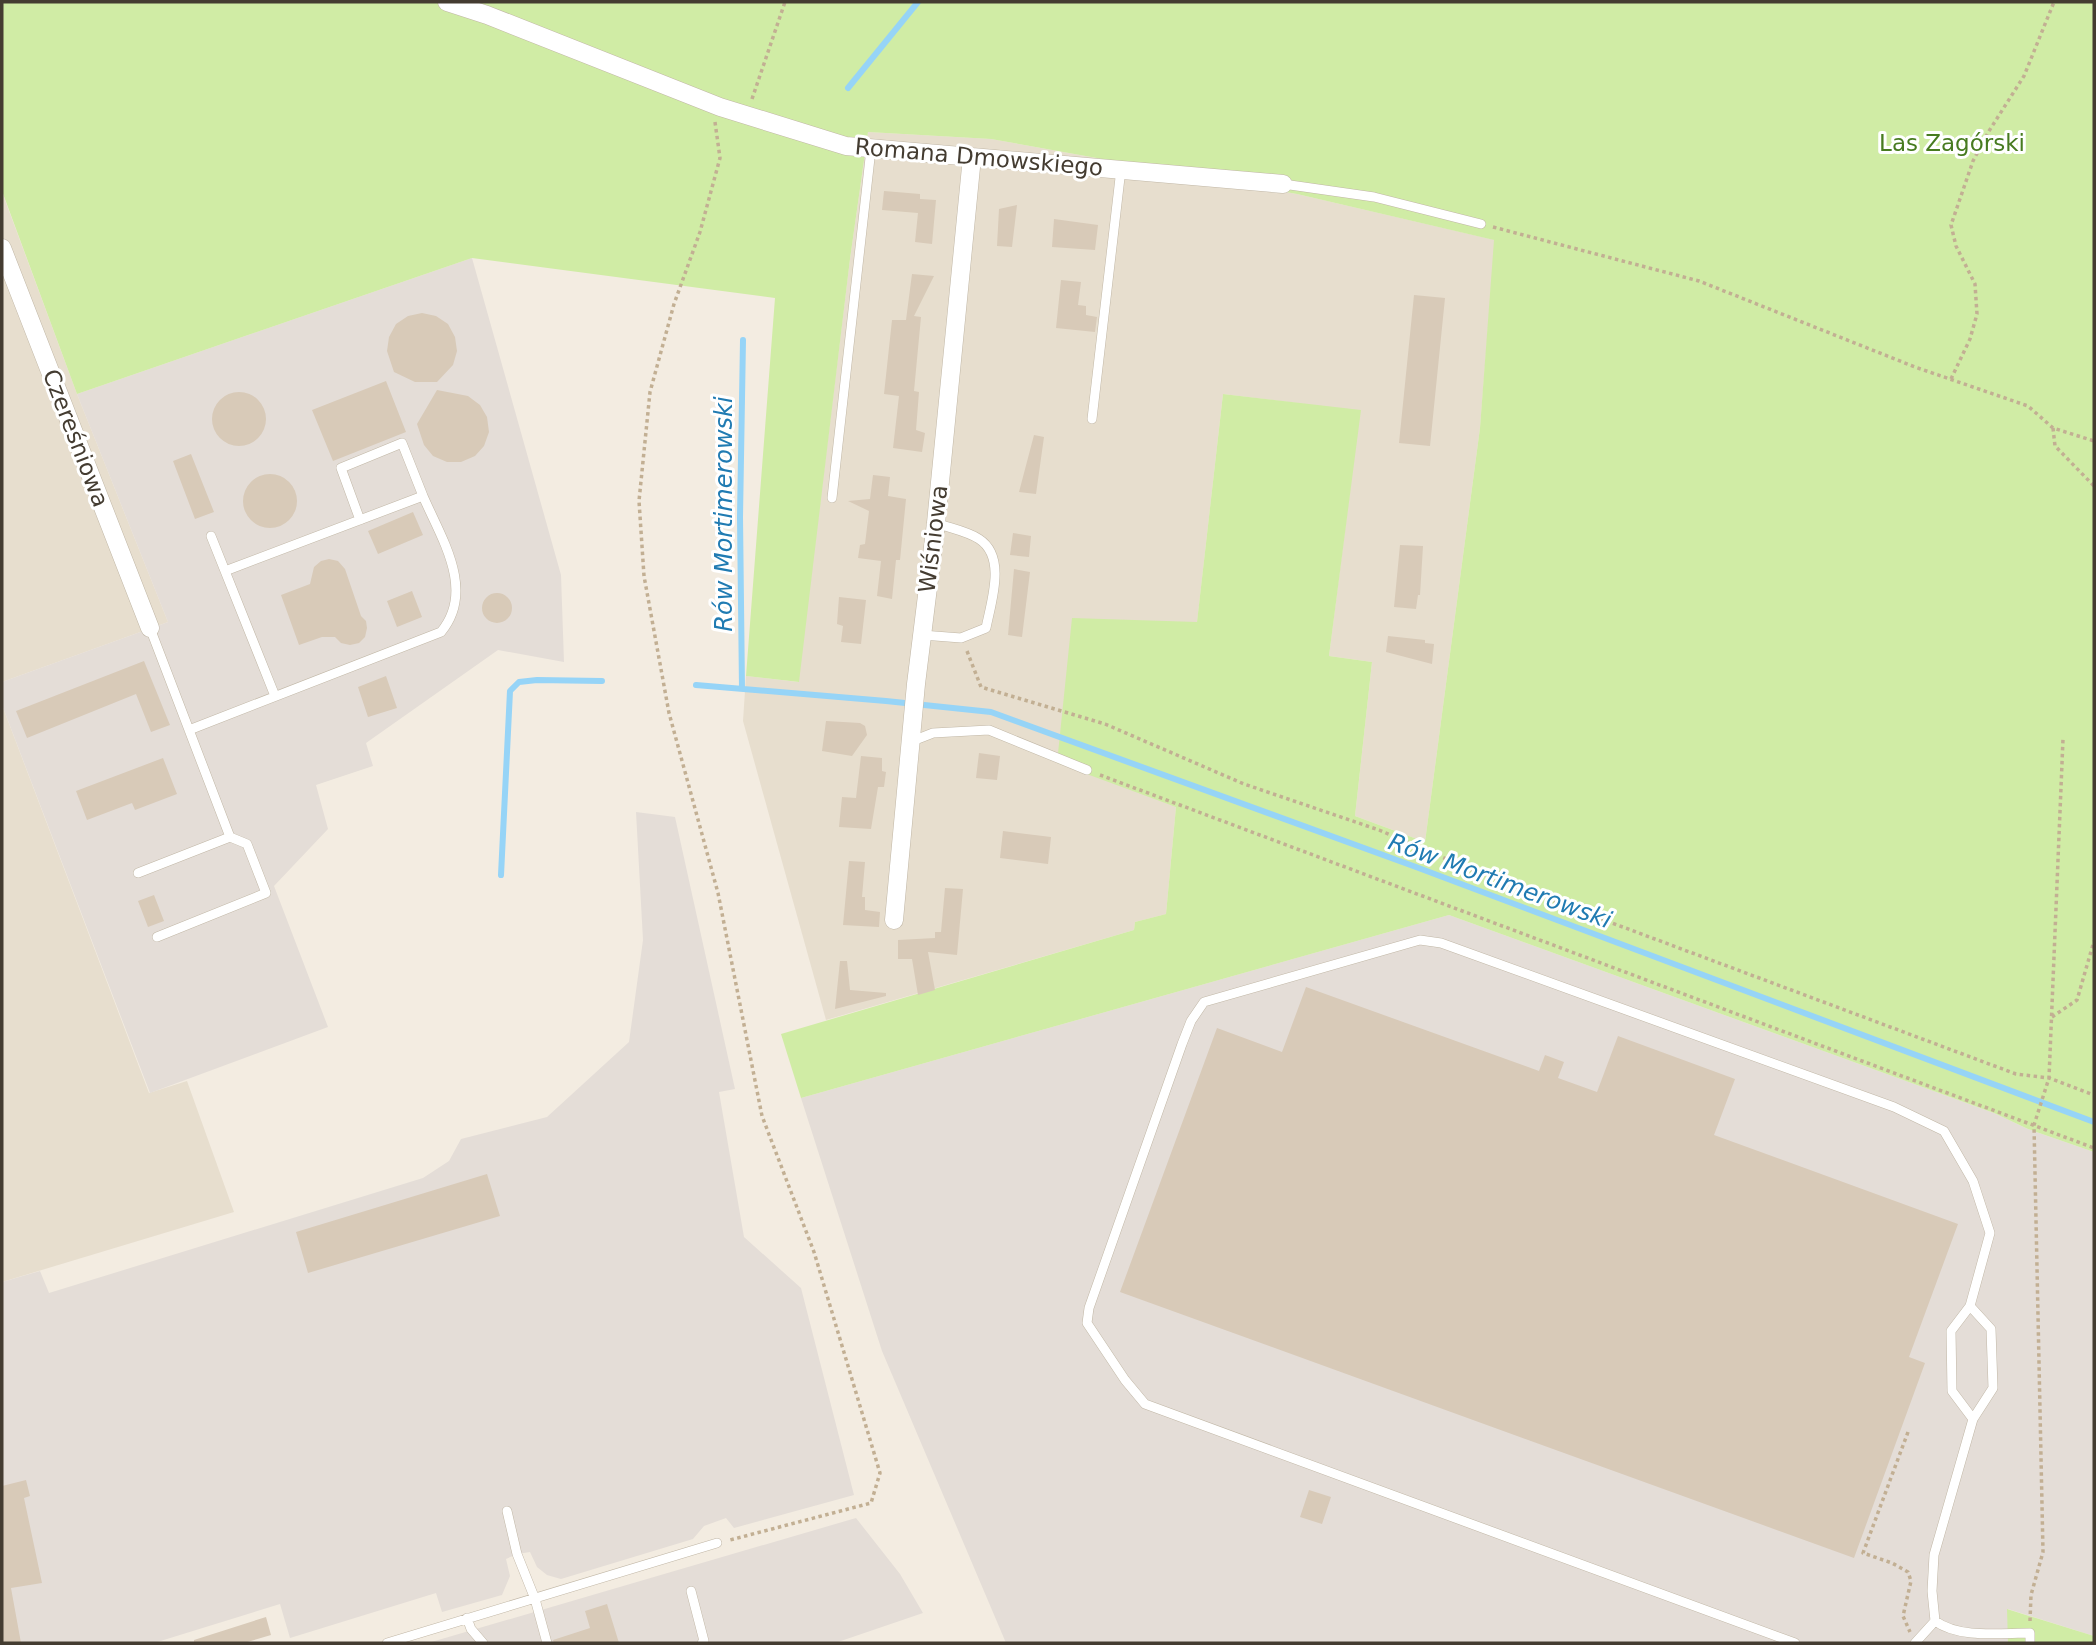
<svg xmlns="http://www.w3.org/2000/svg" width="2096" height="1645" font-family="'DejaVu Sans',sans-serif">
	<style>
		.residential { fill: #e7dece }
		.industrial { fill: #e4ddd7 }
		.green { fill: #d0eca5 }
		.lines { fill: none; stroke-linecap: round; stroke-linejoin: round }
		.stream { stroke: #96d4f7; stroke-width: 6 }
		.building { fill: #d8cab8 }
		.lane-casing { stroke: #c1b7a6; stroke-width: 10 }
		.street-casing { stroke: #c1b7a6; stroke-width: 19 }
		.path { stroke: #c2af93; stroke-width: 3.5; stroke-dasharray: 3.5 3.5; stroke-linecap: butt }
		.lane { stroke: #fff; stroke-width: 9 }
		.street { stroke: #fff; stroke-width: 18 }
		.labels { text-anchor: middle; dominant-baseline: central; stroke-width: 6; stroke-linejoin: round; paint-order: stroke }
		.park-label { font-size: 23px; fill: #477b20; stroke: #fff }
		.street-label { font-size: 23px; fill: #443c31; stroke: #fff }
		.water-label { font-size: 24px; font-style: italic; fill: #207bb2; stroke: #fff }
	</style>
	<rect width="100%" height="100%" fill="#f3ece1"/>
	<path class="residential" d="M868,132L991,139L1297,194L1495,240L1480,428L1425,842L1355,816L1372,662L1329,656L1360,411L1223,394L1176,807L1166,914L1135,922L1134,930L826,1020L743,721L746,676L798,682L850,259Z
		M2,192L77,394L168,622L2,682Z
		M2,705L149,1093L187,1081L234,1212L2,1282Z"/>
	<path class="industrial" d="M472,258L561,575L564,662L498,650L366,743L373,766L316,785L328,829L274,886L328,1027L150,1093L2,705V682L168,622L77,394Z
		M636,812L675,817L735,1089L719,1092L744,1237L801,1288L854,1495L734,1528L726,1518L704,1526L693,1539L561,1579L547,1575L537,1567L530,1552L517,1554L506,1559L510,1576L502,1595L442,1612L436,1593L290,1638L280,1604L154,1643H2V1282L40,1271L49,1293L423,1178L449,1161L461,1139L547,1117L629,1042L643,940Z
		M1449,915L1994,1113L2028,1129L2094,1152V1636L2008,1609V1643H1006L882,1351L801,1098Z
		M856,1518L900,1574L923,1613L835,1643H428Z"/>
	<path class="green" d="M2,2H2094V1152L2028,1129L1994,1113L1449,915L801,1098L781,1034L1134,930L1135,922L1166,914L1176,807L1057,763L1072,618L1197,622L1223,394L1361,410L1329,656L1372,662L1355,816L1425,842L1480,428L1494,240L1297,194L991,139L868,132L850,259L799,682L746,676L775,298L472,258L77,394L2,191Z
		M2007,1609L2094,1636V1643H2008Z"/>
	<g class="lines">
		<path class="stream" d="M848,88L918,2
			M696,685L886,701L991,712L1416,867L2094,1122
			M742,689L740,517L743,340
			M501,875L510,691L519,682L537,680L602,681"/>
	</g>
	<path class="building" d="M884,191L920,194V199L936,200L932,244L915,242L918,213L882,210Z
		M1017,205L1012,247L997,246L999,209Z
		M1054,219L1098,225L1095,250L1052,247Z
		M912,274L934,276L914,316L921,317L914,391L919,392L916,430L925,433L922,452L893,448L899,396L884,394L892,320H906Z
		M1061,280L1081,282L1078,305L1086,306V315L1097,317L1095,332L1056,328Z
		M1414,295L1445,298L1430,446L1399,443Z
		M422,313L436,316L448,324L455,337L457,351L453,365L437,382H415L394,372L387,351L389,337L396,324L408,316Z
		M386,381L406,432L333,461L312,410Z
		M437,390L468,396L480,405L487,417L489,432L484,446L475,456L461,462H447L433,456L424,445L417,424Z
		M212 419a27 27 0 1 1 54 0a27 27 0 1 1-54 0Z
		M1034,435L1044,437L1036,494L1019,492Z
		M191,454L214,512L195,519L173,461Z
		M243 501a27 27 0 1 1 54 0a27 27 0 1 1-54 0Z
		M873,475L890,477L888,496L906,499L900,560H896L892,599L877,596L881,561L858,558L860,545L865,544L869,511L848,501L870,499Z
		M413,512L423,535L378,554L368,531Z
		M1013,533L1031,536L1029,557L1010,555Z
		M1400,545L1423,546L1420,595H1418L1416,609L1394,607Z
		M329,559L338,561L345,569L361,616L366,621L367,628L365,637L359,643L350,645L341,643L335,637H322L299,645L281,595L310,584L314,567L321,561Z
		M1014,569L1030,572L1022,637L1008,635Z
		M412,591L422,617L397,627L387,601Z
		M482 608a15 15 0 1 1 30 0a15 15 0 1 1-30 0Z
		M839,597L866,600L861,644L841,642L843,626L837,624Z
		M1388,636L1425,640V643L1434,644L1432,664L1386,652Z
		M144,661L170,725L151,732L136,694L27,738L16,711Z
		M386,676L397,708L368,717L358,687Z
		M826,721L860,723L865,726L867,735L852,756L822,751Z
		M979,753L1000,756L997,780L976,778Z
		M861,756L882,758V771L886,772L884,787H878L871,829L839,827L842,797L856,798Z
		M163,758L177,794L135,810L132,803L87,820L76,791Z
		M1003,831L1051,837L1048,864L1000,858Z
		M849,861L865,862L862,897H865V910L880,912L879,927L843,925Z
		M945,888L963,889L957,955L928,952L935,990L918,995L912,959H898V940L935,938V932H941Z
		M154,895L164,921L148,927L138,901Z
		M840,961H847L850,990L886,993V996L835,1009Z
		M1306,987L1539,1071L1545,1055L1564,1062L1558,1078L1597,1092L1618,1036L1735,1079L1714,1135L1958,1224L1909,1357L1925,1363L1854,1558L1120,1292L1217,1028L1282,1052Z
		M487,1174L500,1216L308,1273L296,1232Z
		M26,1480L30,1496L24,1498L42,1583L11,1588L21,1643H2V1486Z
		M1309,1490L1331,1497L1322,1524L1300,1517Z
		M607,1604L619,1643H554L553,1640L590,1628L585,1611Z
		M266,1617L271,1635L244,1643H194V1640Z"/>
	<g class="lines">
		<g class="lane-casing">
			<path id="lane" d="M1283,184L1374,197L1481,224
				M1092,419L1121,169
				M832,498L871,149
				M211,536L275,696
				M225,571L423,496L402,443L341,468L360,520
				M922,635L961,638L986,628C991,602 1007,557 979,539C967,531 949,528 936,523
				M189,730L441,632C476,590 441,538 423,496
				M910,742L933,733L989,730L1087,770
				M138,873L230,837L150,628
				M157,937L266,893L247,844L230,837
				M1970,1306L1951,1331L1952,1391L1973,1419
				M507,1511L517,1554L535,1599L547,1643
				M691,1591L704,1641L702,1643
				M467,1618L471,1629L483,1643
				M387,1643L717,1543
				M1795,1643L1145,1404L1125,1380L1087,1323L1089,1308L1182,1044L1191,1021L1204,1002L1420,940L1441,943L1894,1107L1944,1131L1973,1181L1990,1233L1970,1306L1991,1329L1993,1388L1973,1419L1934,1555L1932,1591L1935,1621C1960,1639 2001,1633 2030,1633V1643
				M1915,1643L1935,1621"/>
		</g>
		<g class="street-casing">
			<path id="street" d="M447,2L487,15L720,107L846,146L1283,184
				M2,248L150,628
				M894,920L916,684L936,523L972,157"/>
		</g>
		<path class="path" d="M752,99L785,2
			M715,122L720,158L700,232L674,304L650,392L639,501L644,576L669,713L718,893L762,1116L814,1252L880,1473L871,1503L730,1540
			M1493,227L1699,281L1915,367L2028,406L2053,428L2094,441
			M1951,379L1970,339L1977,314L1975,284L1956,246L1951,225L1973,161L1989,131L2024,76L2054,2
			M2053,428L2055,446L2094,486
			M967,651L981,687L1105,724L1244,784L1379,830L1481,874L2016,1074L2049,1078L2094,1095
			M1100,775L2094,1148
			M2052,1017L2077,1000L2094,941
			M1908,1432L1863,1553L1892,1563L1908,1572L1911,1581L1903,1616L1910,1632
			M2030,1621L2031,1595L2043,1552L2034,1125L2049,1078L2063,739"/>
		<use href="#lane" class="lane"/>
		<use href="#street" class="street"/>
	</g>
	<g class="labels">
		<g class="park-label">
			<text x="1952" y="143">Las Zagórski</text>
		</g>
		<g class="street-label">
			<text transform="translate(979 157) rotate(5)">Romana Dmowskiego</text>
			<text transform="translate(76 438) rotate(69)">Czereśniowa</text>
			<text transform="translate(933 539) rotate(-83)">Wiśniowa</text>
		</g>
		<g class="water-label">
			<text transform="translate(724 514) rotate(-90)">Rów Mortimerowski</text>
			<text transform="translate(1500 881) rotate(20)">Rów Mortimerowski</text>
		</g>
	</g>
	<rect width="2096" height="1645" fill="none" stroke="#443c31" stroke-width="7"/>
</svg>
